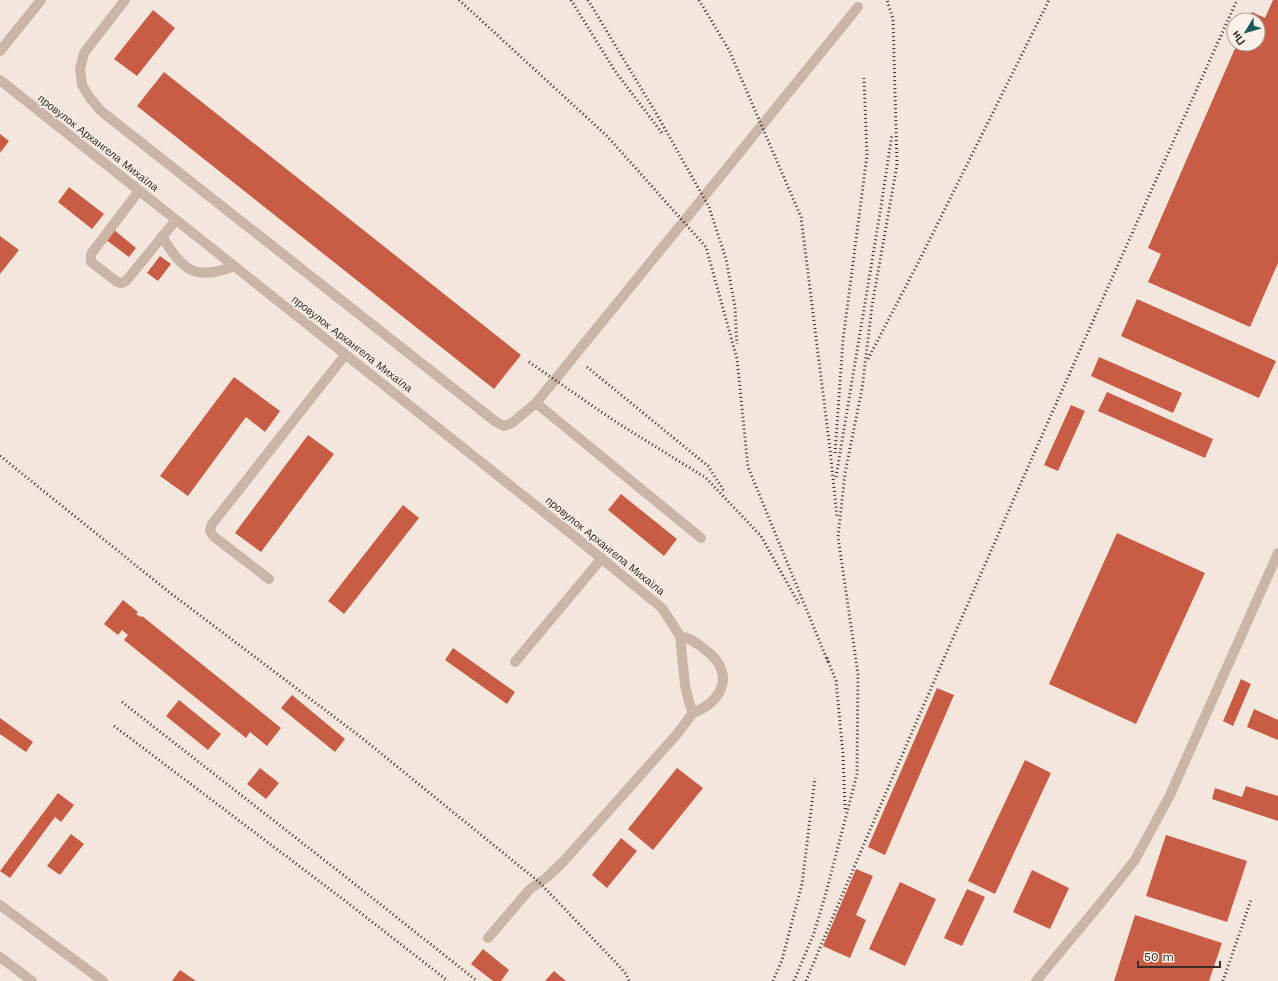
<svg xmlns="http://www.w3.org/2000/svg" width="1278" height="981" font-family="'Work Sans',sans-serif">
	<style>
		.building { fill: #c85c44 }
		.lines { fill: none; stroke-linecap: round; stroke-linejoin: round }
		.minor { stroke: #cbb5a7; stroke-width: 10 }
		.rail { stroke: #372c28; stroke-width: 3; stroke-dasharray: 1 3; stroke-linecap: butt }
		.labels { text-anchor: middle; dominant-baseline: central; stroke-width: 3; stroke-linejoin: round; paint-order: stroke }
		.street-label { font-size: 11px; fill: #372c28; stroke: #faf1e8 }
	</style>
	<rect width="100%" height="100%" fill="#f3e6dc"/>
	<path class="building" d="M1273,0H1278V263L1250,327L1148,282L1161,254L1148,248L1237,44H1258V20H1248L1252,12L1265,18Z
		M153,10L175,28L137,76L114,59Z
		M164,72L521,355L494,389L137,106Z
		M0,134L9,141L0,153Z
		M69,187L104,214L92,229L58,202Z
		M113,229L136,248L129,257L105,239Z
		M0,236L19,250L0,274Z
		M160,256L171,264L158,281L147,273Z
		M1137,299L1276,361L1259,398L1121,336Z
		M1099,357L1182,393L1173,413L1091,376Z
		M234,377L280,411L265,432L246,417L188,496L160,476Z
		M1107,392L1213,439L1205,458L1098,411Z
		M1071,405L1085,411L1058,471L1044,465Z
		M308,435L334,454L261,552L235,533Z
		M621,494L677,539L664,556L608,510Z
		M403,505L419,518L344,614L328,601Z
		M1117,533L1205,573L1136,724L1049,684Z
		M123,600L138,612L136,614L141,617L142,616L281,728L267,746L250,732L246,738L124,640L128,635L122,630L118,635L104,624Z
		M453,648L515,692L507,704L445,660Z
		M1241,679L1251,684L1233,726L1223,721Z
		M937,688L954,695L885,855L868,847Z
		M292,695L345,739L335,752L281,708Z
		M179,700L221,734L208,750L166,716Z
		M1254,709L1278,720V740L1247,727Z
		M0,718L33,742L26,752L0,734Z
		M1025,760L1051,773L995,894L968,881Z
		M260,768L279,783L266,799L247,784Z
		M677,768L703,788L653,850L628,829Z
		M1246,786L1278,796V821L1212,799L1215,788L1242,797Z
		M58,793L74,805L61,822L55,817L10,878L0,871Z
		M71,834L84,844L60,875L47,866Z
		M1166,835L1247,861L1227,922L1146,896Z
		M621,838L637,851L607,888L592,875Z
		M856,869L873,876L856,915L866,920L850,958L823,946Z
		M1032,870L1069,888L1050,929L1013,912Z
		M900,882L936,899L905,966L869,949Z
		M967,889L985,897L962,946L944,938Z
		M1135,915L1222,943L1209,981H1114Z
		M483,949L509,970L501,981H493L471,964Z
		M180,970L196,981H172Z
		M554,971L566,981H545Z"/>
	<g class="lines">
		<path class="minor" d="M125,0L84,53L80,69L82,85L90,98L101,111L496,422L504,426L512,423L536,403L858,7
			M0,51L41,0
			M0,80L574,536L662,608L680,636L685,685L689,702L693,713C716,704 733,683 716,660C713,655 708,652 704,649C696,642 690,638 680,636
			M139,191L91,254V262L116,281L121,283L126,281L176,220
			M162,236C182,270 195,282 234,266
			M536,403L701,538
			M269,579L213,536L210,530L212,524L345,355
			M515,662L602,558
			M0,905L103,981
			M488,938L530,889L546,878L563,862L677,734L693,713
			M0,957L32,981
			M1036,981L1100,904L1135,860L1170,795L1278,553"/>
		<path class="rail" d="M459,0L607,136L706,247L737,359L748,467L828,662
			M571,0L615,71L662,133
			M588,0L656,113L709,207L726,259L735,307L737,344
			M699,0L729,50L801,217L830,449L837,517
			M868,359L918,263L1049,0
			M529,362L616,422L706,478L761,536L800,606
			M587,367L708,466L724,491
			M835,453L843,340L867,155L864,78
			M0,456L169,592L362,738L539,882L619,966L626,974L629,981
			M836,477L880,213L892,134
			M827,658L836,681L843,754L845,809
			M122,702L337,870L477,981
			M114,726L344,900L448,981
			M773,981L782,960L802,884L815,778
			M794,981L814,933L826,893L857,774L858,674L838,537L845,473L862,389L872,306L897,165L893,19L887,0
			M806,981C944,652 1090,326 1237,0
			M1223,981L1251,900"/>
	</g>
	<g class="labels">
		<g class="street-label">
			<text transform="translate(98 143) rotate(38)">провулок Архангела Михаїла</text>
			<text transform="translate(352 344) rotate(38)">провулок Архангела Михаїла</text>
			<text transform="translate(605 546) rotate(39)">провулок Архангела Михаїла</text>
		</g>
	</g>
	<g transform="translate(1246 32) rotate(232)"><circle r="19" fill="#faf1e8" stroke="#aca29b"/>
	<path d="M0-3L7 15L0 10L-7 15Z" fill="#1c5a5a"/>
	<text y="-6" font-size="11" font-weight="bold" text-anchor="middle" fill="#372c28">Пн</text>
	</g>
	<path d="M1138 961v6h82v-6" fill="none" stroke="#372c28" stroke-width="2"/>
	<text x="1144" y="961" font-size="12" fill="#372c28" stroke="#faf1e8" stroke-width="3" paint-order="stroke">50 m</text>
</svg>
